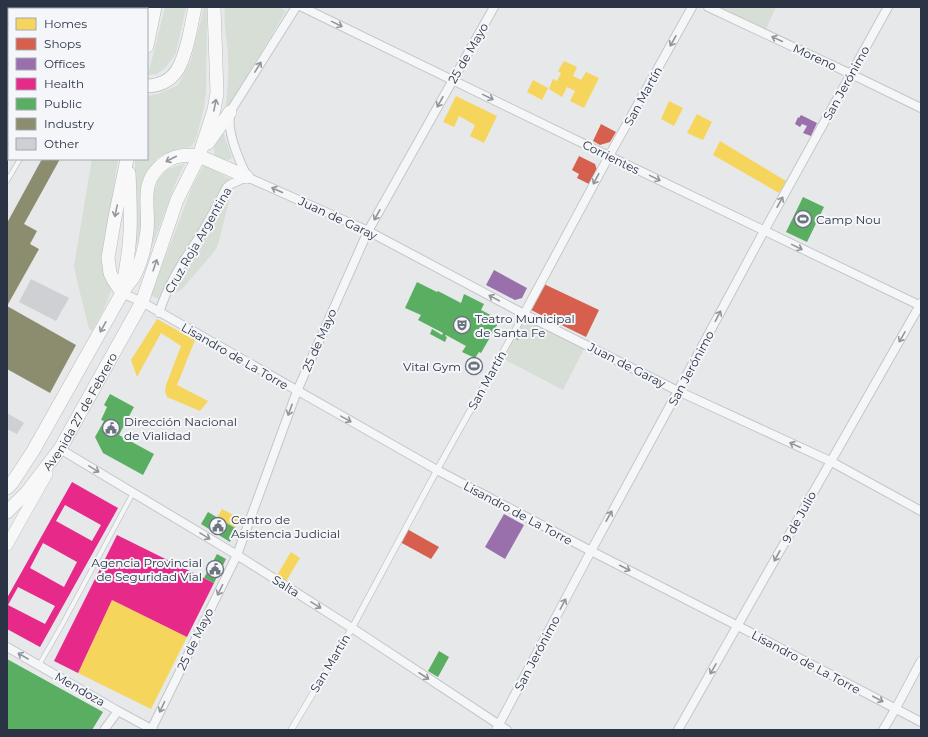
<svg xmlns="http://www.w3.org/2000/svg" width="928" height="737" font-family="Montserrat,sans-serif">
	<style>
		.green { fill: #d6ded6 }
		.homes { fill: #f6d55c }
		.shops { fill: #d6604d }
		.offices { fill: #9970ab }
		.health { fill: #e7298a; fill-rule: evenodd }
		.public { fill: #5aae61 }
		.industry { fill: #8c8c6e }
		.building { fill: #ced0d3 }
		.lines { fill: none; stroke-linecap: round; stroke-linejoin: round }
		.service-casing { stroke: #c4c6c8; stroke-width: 5.5 }
		.pedestrian-casing { stroke: #c4c6c8; stroke-width: 7 }
		.minor-casing { stroke: #c4c6c8; stroke-width: 10 }
		.secondary-casing { stroke: #c4c6c8; stroke-width: 12 }
		.trunk-casing { stroke: #b8bbbf; stroke-width: 14 }
		.service { stroke: #f5f6f7; stroke-width: 4 }
		.pedestrian { stroke: #f5f6f7; stroke-width: 5.5 }
		.minor { stroke: #f5f6f7; stroke-width: 8 }
		.secondary { stroke: #f8f8f8; stroke-width: 11 }
		.trunk { stroke: #f8f8f8; stroke-width: 13 }
		.oneway { stroke: #90959e }
		.oneway2 { stroke: #92969e }
		.labels { text-anchor: middle; dominant-baseline: central; stroke-width: 4; stroke-linejoin: round; paint-order: stroke }
		.street-label { font-size: 12px; fill: #2b3445; stroke: #f4f6f9 }
		.poi-label { font-size: 12px; fill: #2b3445; stroke: #f4f6f9; text-anchor: start }
	</style>
	<rect width="100%" height="100%" fill="#e6e8ea"/>
	<path class="green" d="M165,7H186L176,53L166,67L157,74L148,75Z
		M204,7H207L206,92L204,108L195,142L190,147L177,149L157,158L146,174L141,228L136,247L135,159H147V96L158,94L178,85L191,60Z
		M225,7H279L286,11L225,113C227,96 229,78 228,60C228,42 223,25 225,7Z
		M718,7H776L765,31L719,10Z
		M223,132L232,158L228,160L215,157L214,147Z
		M92,159H118L111,205V291L104,309L92,331L89,329L79,289L74,266Z
		M185,163L176,182L151,249L154,191L158,180L166,170Z
		M204,165L230,179C219,192 212,209 203,224C188,249 173,273 158,299L151,295L192,187Z
		M228,188L230,195L228,205L218,245L214,252L181,290L168,296Z
		M525,316L585,347L563,390L502,358Z"/>
	<path class="homes" d="M564,61L577,67L573,76L581,80L586,72L599,78L584,108L570,101L575,91L567,87L562,97L549,89L553,79L557,81L561,73L558,71Z
		M533,80L548,88L542,100L527,92Z
		M456,96L497,116L484,143L470,136L475,125L459,116L454,127L443,122Z
		M669,101L683,108L674,126L661,119Z
		M697,114L712,122L703,140L687,133Z
		M720,141L786,181L779,193L713,155Z
		M157,319L195,340L177,385L208,401L200,411L167,397L165,391L166,385L181,346L161,333L137,377L131,360Z
		M222,509L239,518L235,528L217,518Z
		M291,552L300,558L285,583L276,577Z
		M112,600L187,637L151,709L78,673Z"/>
	<path class="shops" d="M601,124L616,132L610,142L600,145L593,141Z
		M579,156L595,164L597,170L589,184L577,178L579,174L572,170Z
		M544,284L599,310L586,337L531,310Z
		M407,529L439,547L431,559L400,542Z"/>
	<path class="offices" d="M801,115L817,123L811,136L803,133L807,126L802,124L800,127L795,124L798,117L799,118Z
		M494,270L527,288L522,298L515,300L486,285Z
		M504,514L524,525L505,559L485,547Z"/>
	<path class="health" d="M72,482L118,508L40,647L7,629V598ZM65,505L101,525L92,541L56,521ZM43,543L77,562L64,587L30,568ZM18,587L55,606L45,624L8,605Z
		M117,535L214,583L187,637L112,600L78,673L54,661Z"/>
	<path class="public" d="M803,197L824,207L807,242L786,232Z
		M417,282L437,292L438,291L461,303L464,294L484,304L481,310L500,320L481,353L479,352L475,358L462,352L466,346L446,335L445,336L447,337L445,342L430,334L432,329L442,335L443,333L418,320L421,315L405,308Z
		M515,331L521,334L518,340L512,337Z
		M110,394L134,407L119,435L154,454L143,475L103,453L95,437L104,421L101,420L107,407L104,405Z
		M208,512L235,528L230,542L201,524Z
		M217,554L226,559L214,583L204,578Z
		M439,651L449,657L438,677L428,671Z
		M7,659L103,712L92,730H7Z"/>
	<path class="industry" d="M42,159H60L24,224L37,231L30,244L39,249L7,306V223Z
		M7,306L76,345L50,393L7,369Z"/>
	<path class="building" d="M31,279L69,298L56,321L19,302Z
		M7,413L24,423L17,434L7,429Z"/>
	<g class="lines">
		<g class="service-casing">
			<path id="service" d="M107,9L108,7
				M7,181L20,159
				M39,665L62,625L133,493"/>
		</g>
		<g class="pedestrian-casing">
			<path id="pedestrian" d="M291,730L352,628L437,470L524,314"/>
		</g>
		<g class="minor-casing">
			<path id="minor" d="M302,7L609,156L921,306
				M708,7L851,74L921,108
				M247,176C240,163 232,143 230,128C229,123 230,117 230,112L296,7
				M247,177L368,231L524,314L678,391L830,461L921,511
				M122,293L142,302L437,470L591,551L738,626L921,722
				M159,313C168,283 186,257 203,231C211,217 219,202 227,187L231,184L247,177
				M524,314L609,156L692,7
				M60,449L237,555L352,628L507,730
				M7,647L118,711L153,730
				M104,730L118,711
				M151,730L237,555L297,391L368,231L494,7
				M496,730L591,551L678,391L764,231L888,7
				M678,730C760,588 840,445 921,303
				M883,730L896,708L921,661"/>
		</g>
		<g class="secondary-casing">
			<path id="secondary" d="M123,9V7
				M7,545L47,474"/>
		</g>
		<g class="trunk-casing">
			<g id="trunk">
				<path d="M147,46L155,7"/>
				<path d="M147,86C177,85 183,62 189,37C191,27 193,17 195,7"/>
				<path d="M208,143L230,112"/>
				<path d="M122,289C126,270 129,252 130,233C131,213 130,193 129,173"/>
				<path d="M122,293L114,281L110,273L108,258L115,217L127,159"/>
				<path d="M7,488L12,483L33,451L122,293C125,288 129,283 133,278C141,264 145,247 147,231C150,204 138,183 164,163C174,155 186,154 199,156L247,177"/>
				<path id="s1" d="M7,512L27,492L60,449L142,302L177,200L199,156L214,110L217,93L214,7"/>
			</g>
		</g>
		<use href="#service" class="service"/>
		<use href="#pedestrian" class="pedestrian"/>
		<use href="#minor" class="minor"/>
		<use href="#secondary" class="secondary"/>
		<use href="#trunk" class="trunk"/>
	</g>
	<defs><path id="oneway-shaft" d="M-6 0H5M1.5-3L5.5 0L1.5 3" fill="none" stroke-width="1.6" stroke-linecap="round" stroke-linejoin="round"/></defs>
	<g class="oneway">
		<use href="#oneway-shaft" transform="translate(337 24) rotate(26)"/>
		<use href="#oneway-shaft" transform="translate(777 39) rotate(-155)"/>
		<use href="#oneway-shaft" transform="translate(673 41) rotate(119)"/>
		<use href="#oneway-shaft" transform="translate(258 67) rotate(-58)"/>
		<use href="#oneway-shaft" transform="translate(488 97) rotate(26)"/>
		<use href="#oneway-shaft" transform="translate(440 102) rotate(119)"/>
		<use href="#oneway-shaft" transform="translate(655 178) rotate(26)"/>
		<use href="#oneway-shaft" transform="translate(596 179) rotate(118)"/>
		<use href="#oneway-shaft" transform="translate(277 190) rotate(-156)"/>
		<use href="#oneway-shaft" transform="translate(780 202) rotate(-61)"/>
		<use href="#oneway-shaft" transform="translate(377 215) rotate(119)"/>
		<use href="#oneway-shaft" transform="translate(797 247) rotate(26)"/>
		<use href="#oneway-shaft" transform="translate(494 298) rotate(-152)"/>
		<use href="#oneway-shaft" transform="translate(718 316) rotate(-62)"/>
		<use href="#oneway-shaft" transform="translate(902 337) rotate(120)"/>
		<use href="#oneway-shaft" transform="translate(290 410) rotate(110)"/>
		<use href="#oneway-shaft" transform="translate(346 419) rotate(29)"/>
		<use href="#oneway-shaft" transform="translate(795 445) rotate(-155)"/>
		<use href="#oneway-shaft" transform="translate(94 469) rotate(31)"/>
		<use href="#oneway-shaft" transform="translate(609 516) rotate(-61)"/>
		<use href="#oneway-shaft" transform="translate(205 536) rotate(31)"/>
		<use href="#oneway-shaft" transform="translate(777 556) rotate(119)"/>
		<use href="#oneway-shaft" transform="translate(625 568) rotate(27)"/>
		<use href="#oneway-shaft" transform="translate(220 590) rotate(116)"/>
		<use href="#oneway-shaft" transform="translate(563 604) rotate(-62)"/>
		<use href="#oneway-shaft" transform="translate(316 605) rotate(32)"/>
		<use href="#oneway-shaft" transform="translate(23 656) rotate(-150)"/>
		<use href="#oneway-shaft" transform="translate(713 669) rotate(120)"/>
		<use href="#oneway-shaft" transform="translate(424 676) rotate(33)"/>
		<use href="#oneway-shaft" transform="translate(878 699) rotate(28)"/>
		<use href="#oneway-shaft" transform="translate(162 707) rotate(116)"/>
	</g>
	<g class="oneway2">
		<use href="#oneway-shaft" transform="translate(215 105) rotate(-79)"/>
		<use href="#oneway-shaft" transform="translate(171 159) rotate(153)"/>
		<use href="#oneway-shaft" transform="translate(116 211) rotate(102)"/>
		<use href="#oneway-shaft" transform="translate(155 265) rotate(-71)"/>
		<use href="#oneway-shaft" transform="translate(103 327) rotate(119)"/>
	</g>
	<defs>
		<g id="stadium-ring" transform="scale(0.9)"><circle r="9.5" fill="#f4f6f9" stroke="#6c737f" stroke-width="1.5"/><path d="M0-5a6.5 5 0 1 0 0 10a6.5 5 0 1 0 0-10ZM-3.5-1.8h7v3.6h-7Z" fill="#6c737f"/></g>
		<g id="theatre-ring" transform="scale(0.9)"><circle r="9.5" fill="#f4f6f9" stroke="#6c737f" stroke-width="1.5"/><path d="M-5-5.5Q0-4 5-5.5V0Q5 5 0 6Q-5 5-5 0ZM-3.3-2.5H-1v1.5H-3.3ZM1-2.5H3.3v1.5H1ZM-2.8 1Q0 5.5 2.8 1Z" fill="#6c737f"/></g>
		<g id="civic-ring" transform="scale(0.9)"><circle r="9.5" fill="#f4f6f9" stroke="#6c737f" stroke-width="1.5"/><path d="M-.6-6.5H3V-4.5H.6V-3L4-1V1h2V6H-6V1h2V-1L-.6-3ZM-1.2 2.5V6h2.4V2.5Z" fill="#6c737f"/></g>
	</defs>
	<g fill-rule="evenodd">
		<use href="#stadium-ring" x="803" y="219"/>
		<use href="#theatre-ring" x="462" y="325"/>
		<use href="#stadium-ring" x="474" y="366"/>
		<use href="#civic-ring" x="111" y="428"/>
		<use href="#civic-ring" x="218" y="526"/>
		<use href="#civic-ring" x="215" y="569"/>
	</g>
	<g class="labels">
		<g class="street-label">
			<text transform="translate(468 53) rotate(-60)">25 de Mayo</text>
			<text transform="translate(815 57) rotate(25)">Moreno</text>
			<text transform="translate(846 83) rotate(-61)">San Jerónimo</text>
			<text transform="translate(643 96) rotate(-61)">San Martín</text>
			<text transform="translate(611 157) rotate(26)">Corrientes</text>
			<text transform="translate(338 218) rotate(25)">Juan de Garay</text>
			<text transform="translate(198 240) rotate(-60)">Cruz Roja Argentina</text>
			<text transform="translate(319 340) rotate(-66)">25 de Mayo</text>
			<text transform="translate(235 356) rotate(30)">Lisandro de La Torre</text>
			<text transform="translate(627 365) rotate(27)">Juan de Garay</text>
			<text transform="translate(691 368) rotate(-62)">San Jerónimo</text>
			<text transform="translate(487 380) rotate(-61)">San Martín</text>
			<text stroke="none"><textPath href="#s1" startOffset="125">Avenida 27 de Febrero</textPath></text>
			<text transform="translate(518 513) rotate(28)">Lisandro de La Torre</text>
			<text transform="translate(799 517) rotate(-61)">9 de Julio</text>
			<text transform="translate(286 586) rotate(32)">Salta</text>
			<text transform="translate(195 639) rotate(-64)">25 de Mayo</text>
			<text transform="translate(537 653) rotate(-62)">San Jerónimo</text>
			<text transform="translate(806 662) rotate(28)">Lisandro de La Torre</text>
			<text transform="translate(330 663) rotate(-59)">San Martín</text>
			<text transform="translate(80 689) rotate(30)">Mendoza</text>
		</g>
		<g class="poi-label">
			<text x="816" y="219">Camp Nou</text>
			<text x="475" y="318">Teatro Municipal<tspan x="475" dy="14">de Santa Fe</tspan></text>
			<text x="461" y="366" text-anchor="end">Vital Gym</text>
			<text x="124" y="421">Dirección Nacional<tspan x="124" dy="14">de Vialidad</tspan></text>
			<text x="231" y="519">Centro de<tspan x="231" dy="14">Asistencia Judicial</tspan></text>
			<text x="202" y="562" text-anchor="end">Agencia Provincial<tspan x="202" dy="14">de Seguridad Vial</tspan></text>
		</g>
	</g>
	<rect width="928" height="737" fill="none" stroke="#2b3445" stroke-width="16"/>
	<rect x="8" y="8" width="140" height="152" fill="#f4f6f9" stroke="#a4a8b1"/>
	<rect x="16" y="18" width="20" height="12" fill="#f6d55c" stroke="#a4a8b1"/>
	<text x="44" y="28" font-size="12" fill="#2b3445">Homes</text>
	<rect x="16" y="38" width="20" height="12" fill="#d6604d" stroke="#a4a8b1"/>
	<text x="44" y="48" font-size="12" fill="#2b3445">Shops</text>
	<rect x="16" y="58" width="20" height="12" fill="#9970ab" stroke="#a4a8b1"/>
	<text x="44" y="68" font-size="12" fill="#2b3445">Offices</text>
	<rect x="16" y="78" width="20" height="12" fill="#e7298a" stroke="#a4a8b1"/>
	<text x="44" y="88" font-size="12" fill="#2b3445">Health</text>
	<rect x="16" y="98" width="20" height="12" fill="#5aae61" stroke="#a4a8b1"/>
	<text x="44" y="108" font-size="12" fill="#2b3445">Public</text>
	<rect x="16" y="118" width="20" height="12" fill="#8c8c6e" stroke="#a4a8b1"/>
	<text x="44" y="128" font-size="12" fill="#2b3445">Industry</text>
	<rect x="16" y="138" width="20" height="12" fill="#ced0d3" stroke="#a4a8b1"/>
	<text x="44" y="148" font-size="12" fill="#2b3445">Other</text>
</svg>
